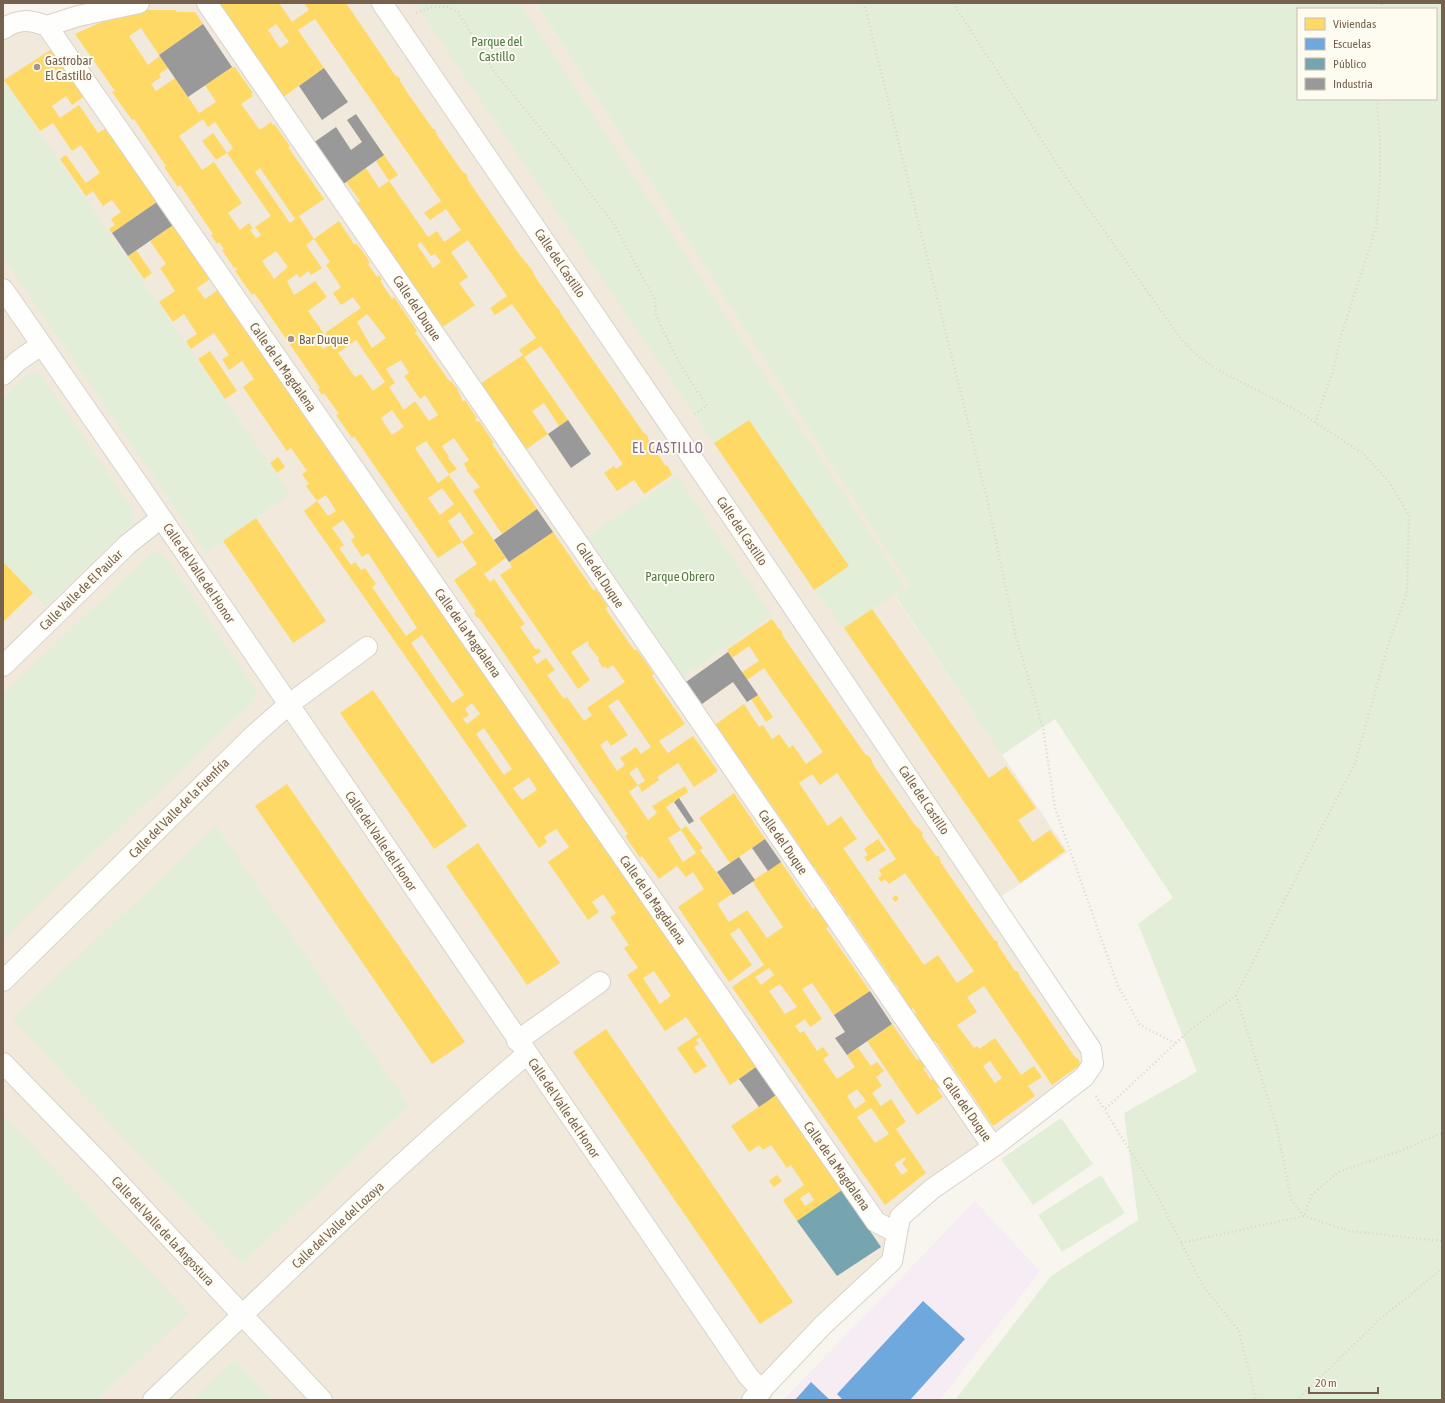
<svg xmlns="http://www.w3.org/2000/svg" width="1445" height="1403" font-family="'Asap Condensed',sans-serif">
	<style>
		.residential { fill: #f0e9dc }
		.education { fill: #f6edf4 }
		.green { fill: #e3eed9; fill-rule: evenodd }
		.homes { fill: #ffd966; fill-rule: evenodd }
		.schools { fill: #6fa8dc }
		.public { fill: #76a5af }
		.industry { fill: #999 }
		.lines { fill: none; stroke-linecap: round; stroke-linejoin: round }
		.street-casing { stroke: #d7d2cc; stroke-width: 22 }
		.path { stroke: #dad5d0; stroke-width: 2.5; stroke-dasharray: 1 3; stroke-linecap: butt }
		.street { stroke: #fefefc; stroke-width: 20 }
		.poi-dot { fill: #a49586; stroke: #fefbf1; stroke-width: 1.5 }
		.labels { text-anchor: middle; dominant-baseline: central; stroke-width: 4; stroke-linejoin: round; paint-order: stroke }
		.park-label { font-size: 13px; fill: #4f7b46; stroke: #fefbf1 }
		.poi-label { font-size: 13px; fill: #76614e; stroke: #fefbf1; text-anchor: start }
		.street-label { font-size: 13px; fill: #76614e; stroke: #fefbf1 }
		.neighbourhood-label { font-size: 14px; letter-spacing: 1px; fill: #886691; stroke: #fefbf1 }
	</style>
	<rect width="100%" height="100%" fill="#f8f5ee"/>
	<path class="residential" d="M139,3H536L911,587L895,597L1068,852L993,902L1093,1064L900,1217L892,1261L752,1400H3V29Z"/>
	<path class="education" d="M975,1201L1040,1271L940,1400H783Z"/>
	<path class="green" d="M415,3H519L905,587L844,628L814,590L849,566L749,420L714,443Z
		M536,3H1442V1400H955L1051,1276L1138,1220L1124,1113L1197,1072L1138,924L1173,898L1055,719L1002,755L895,596L910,586ZM1298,9H1436V99H1298Z
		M3,80L290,494L206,553L3,257Z
		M29,373L40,374L133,510L132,524L45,606L3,561V398Z
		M677,476L772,616L683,676L588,536Z
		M152,552L163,554L257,691L253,702L3,938V694Z
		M216,826L409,1106L242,1263L12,1019Z
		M3,1115L189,1313L97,1400H3Z
		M1061,1118L1093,1164L1033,1205L1001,1159Z
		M1101,1175L1125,1213L1062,1252L1038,1215Z
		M235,1360L272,1400H193Z"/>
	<path class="homes" d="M221,3H279L292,22L309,10L304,3H346L395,75L400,78V81L409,95L433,129H435L437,135L462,171L467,175L468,180L519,254L532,270L536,278L557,308L559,309L561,314L643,432L647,435L649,441L665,465L668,466L672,475L644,494L634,480L617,491L604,473L614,466L616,469L623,464L541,346L524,357L568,420L559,426L544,403L532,411L548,434L525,450L480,384L523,355L519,350L536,338L512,304L495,315L490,308L507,296L468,240L451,252L468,277L459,283L475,305L441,328L355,204L360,201L346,182L366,168L379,188L383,185L389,181L376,161L384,155L398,175L389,181L428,237L437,231L444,242L461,230L446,209L430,220L424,213L441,201L315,19L298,30L324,68L282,98L218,7ZM276,24L289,42L280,48L268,30ZM421,242L431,256L435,254L441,262L433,268L417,245Z
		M140,10H175L177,12H195L203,24L159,55L141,28L129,36L148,65L160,56L168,68L159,74L161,77L151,84L156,91L175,78L199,113L216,102L205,85L232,67H235L253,93L251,94L253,96L241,104L260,130L271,122L273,125L274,124L290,146L288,147L324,199L299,216L314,239L306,245L322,268L311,275L308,271L300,278L297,274L287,281L294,295L315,281L327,297L308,311L324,334L316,340L323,349L332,343L325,333L361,308L353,297L341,305L333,293L341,287L326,265L330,262L314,239L339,221L354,244H357L366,256L370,263L368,264L377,277L379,275L382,280L380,281L392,299L394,297L417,331L415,333L417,335L450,382L451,381L457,388L463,402L465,400L477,418L475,420L477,422L479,421L494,443L492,444L537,509L502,534L473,491L480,487L466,470L467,469L464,464L469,460L454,438L442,446L449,457L448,458L457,469L449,474L426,441L415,448L438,483L449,475L506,558L484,574L490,582L494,579L525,624L520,627L536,650L538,648L541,652L532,657L537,664L546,658L555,670L547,675L564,699L567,697L584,721L592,715L587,708L625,682L613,665L607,669L605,666L603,668L598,660L599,658L588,645L589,644L588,641L571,652L590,680L578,689L500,575L512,567L509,562L553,532L594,591L596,589L608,607L605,608L634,650H637L645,661L654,674L652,676L685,724L659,741L668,753L693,736L718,771L694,787L678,763L657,777L659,780L642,792L638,785L645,781L637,767L629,773L638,785L629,792L648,820L657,813L652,806L685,786L688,792L666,807L681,830L668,838L683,862L696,853L681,830L686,826L703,848L700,850L732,894L717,904L729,922L747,910L767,938L783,927L752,881L781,862L813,909L816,907L829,926L826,928L870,991L834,1015L812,983L802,989L822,1019L810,1027L805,1019L795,1026L800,1033L804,1031L817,1051L823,1047L829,1055L823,1059L837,1079L855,1067L847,1055L858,1048L871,1066L877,1062L884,1071L876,1077L882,1086L872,1093L881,1106L891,1099L906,1122L896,1129L926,1173L885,1205L732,987L764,965L739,928L730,934L752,965L729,982L678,907L704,889L693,872L686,877L677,866L659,879L642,856L640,858L625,836L628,834L497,643L478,617L477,618L474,613L476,612L454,580L477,564L462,542L474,533L460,512L448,521L462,542L438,558L354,436L352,438L336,415L339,414L324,393L322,395L318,389L320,388L262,304L254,293L252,295L235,271L237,269L236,267L234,268L222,250L224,249L219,242L217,244L211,235L213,234L180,185L178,187L164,167L166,166L134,119L132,120L112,92L115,91L75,34L108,19ZM203,119L208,127L215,122L233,148L227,153L271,216L255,227L261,235L256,238L250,230L253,229L249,223L240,230L228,213L242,203L214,162L202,170L179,136ZM260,168L295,219L290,223L255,172ZM276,251L288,267L274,279L262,261ZM367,314L386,338L372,348L357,322ZM356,340L385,382L373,391L361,374L355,377L338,353ZM401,360L409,373L404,376L420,399L425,395L438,415L429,421L415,401L404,410L389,387L395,383L386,369ZM392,410L404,427L392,435L381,418ZM442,488L454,504L440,515L428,498ZM618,699L651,747L641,754L636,747L620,758L625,765L617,771L600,745L607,740L611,746L628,735L608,706ZM769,968L774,975L761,985L755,977ZM780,984L797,1007L785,1014L769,991ZM857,1089L866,1101L855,1109L847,1096ZM871,1108L889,1134L875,1143L857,1117ZM905,1157L906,1159L902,1163L908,1171L902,1175L894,1164Z
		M52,49L85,96L72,105L66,96L52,106L60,118L79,105L98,133L106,128L157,202L112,233L109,229L115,225L111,219L121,212L112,200L103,206L93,191L86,196L60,159L66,155L86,183L100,173L81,145L72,151L53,123L40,131L4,80Z
		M213,133L227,153L216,160L202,141Z
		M173,225L210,279L197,288L205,299L218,290L348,480L350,483L352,481L590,827L620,865L618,867L756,1067L730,1085L700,1037L696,1040L699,1044L694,1047L707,1066L695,1074L677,1048L698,1034L686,1017L665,1031L627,975L638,968L624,948L629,945L610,917L616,913L603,894L592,902L599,912L588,920L548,862L569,847L556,829L544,837L547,842L539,848L304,511L317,501L306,486L309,484L302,474L307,471L291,448L287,451L243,387L254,379L242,361L229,370L222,359L229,355L214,333L191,349L186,341L197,334L184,314L173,322L159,302L175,291L160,268L166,264L150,241ZM326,495L336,511L328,516L317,501ZM343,520L355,537L351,540L362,557L368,553L417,628L406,636L372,587L376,584L365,568L361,570L355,562L351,565L339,548L344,545L332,528ZM422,635L464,695L452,703L411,643ZM472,703L480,714L467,724L463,719L469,715L465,709ZM484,728L512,769L504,775L476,734ZM529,777L537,790L522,800L513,788ZM654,971L671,996L660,1004L643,978Z
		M136,250L152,273L144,279L128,256Z
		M210,351L237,391L225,399L198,359Z
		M749,420L849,566L814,590L714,443Z
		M278,457L285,467L277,473L270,463Z
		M256,518L326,621L293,643L223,541Z
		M4,563L33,593L3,622V564Z
		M872,609L989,778L1006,766L1036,808L1018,820L1033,842L1050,830L1065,851L1020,883L844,628Z
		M772,619L779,629L781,630L783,636L865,754L870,757L874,766L915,825L923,833L922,836L936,856H939L941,863L995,941H997L999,947L1015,971H1018L1020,977L1074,1056L1079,1060L1080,1065L1052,1085L984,986L967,997L977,1012L957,1025L974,1048L977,1046L979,1049L995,1038L1021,1075L1034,1066L1042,1077L1028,1086L1035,1096L993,1126L935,1041H932L914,1016L916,1013L913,1008L911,1010L897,990L899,989L894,982L892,983L889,979L891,978L848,915L846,917L843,912L845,911L834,895L832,896L829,892L831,890L820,875L818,876L815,872L817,870L815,867L812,869L797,848L800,846L730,745L728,746L714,727L716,724L744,704L759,727L763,725L772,739L779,734L789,748L793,745L806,764L823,752L764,668L747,680L744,675L742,672L759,661L749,646L732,658L727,650ZM837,773L896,859L879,870L882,875L878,878L881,882L885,879L889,884L905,873L974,971L957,983L938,955L924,965L843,848L857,839L841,816L828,826L799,783L812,774L820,785ZM990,1061L1002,1078L995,1083L983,1066Z
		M373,690L467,826L434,849L340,713Z
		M758,695L773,717L766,722L751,699Z
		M287,784L465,1042L432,1064L255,806Z
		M734,793L765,839L730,863L699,818Z
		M878,839L886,850L867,862L864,857L868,855L864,849Z
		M478,843L560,963L527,985L446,866Z
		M896,895L899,899L895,902L892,898Z
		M892,1024L917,1060L920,1058L923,1062L926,1067L923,1068L931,1080L934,1078L940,1087L937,1089L943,1097L917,1115L867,1041Z
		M606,1029L793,1302L760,1324L573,1052Z
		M776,1095L842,1190L797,1221L783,1200L804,1185L791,1165L787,1168L771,1145L763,1150L759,1145L749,1152L731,1126ZM809,1192L814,1200L805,1206L800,1198Z
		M777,1175L782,1181L774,1187L769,1181Z"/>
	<path class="schools" d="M923,1301L965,1339L910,1400H843L837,1394Z
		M811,1382L830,1400H795Z"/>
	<path class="public" d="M842,1190L881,1247L837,1276L797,1221Z"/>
	<path class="industry" d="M203,24L232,67L188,97L159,55Z
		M324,68L348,102L322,120L299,86Z
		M356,114L384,155L342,185L313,143L336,127L351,150L362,142L347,120Z
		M157,202L173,225L128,256L112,233Z
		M568,420L591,454L571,468L548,434Z
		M537,509L553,532L509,562L494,540Z
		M728,652L758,695L747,702L733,682L702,704L686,682Z
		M679,798L694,821L689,824L674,802Z
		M765,839L781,862L768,871L752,848Z
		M739,857L755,880L733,895L717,872Z
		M870,991L892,1024L847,1055L835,1038L845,1032L834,1015Z
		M756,1067L776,1095L759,1107L739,1079Z"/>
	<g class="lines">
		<g class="street-casing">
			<path id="street" d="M207,3L993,1147
				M382,3L744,534L1091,1049L1093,1064L1084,1077L993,1147L932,1189L900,1217L892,1261L823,1325L752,1400
				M47,26L876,1222L896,1232
				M47,26L78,16L139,3
				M3,29C19,18 30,20 47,26
				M3,289L143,491L748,1376L762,1391
				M3,375L18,361L41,345
				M3,666L128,544L161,518
				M3,981L254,735L288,705L367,647
				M517,1041L600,982
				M3,1063L102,1165L322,1400
				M153,1400C277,1283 397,1163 527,1054"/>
		</g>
		<path class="path" d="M864,3L988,503L1016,637L1043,728L1055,808L1118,986L1140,1025L1175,1043
			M953,3L1059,167L1181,339L1200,358L1225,374L1294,409L1364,454L1389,482L1409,515L1407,593L1389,642L1355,763L1236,995L1190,1030L1104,1110
			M1381,9L1382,3
			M416,13L433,7H447L458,12L493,70L567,161L585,187L614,224L655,300L656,315L679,363L707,406L694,414
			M1315,423L1332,374L1342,333L1376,228L1380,178V142L1377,99
			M1236,995L1277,1128L1291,1199L1304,1216L1349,1231L1442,1241
			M1096,1096L1155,1191L1203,1286L1239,1331L1256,1400
			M1181,1243L1304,1216L1312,1195L1338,1172L1400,1151L1442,1133
			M1297,1400L1380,1319L1442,1269"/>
		<use href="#street" class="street"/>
	</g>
	<g class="poi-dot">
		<circle cx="37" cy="67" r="4"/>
		<circle cx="291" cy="339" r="4"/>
	</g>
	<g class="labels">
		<g class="park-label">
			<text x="497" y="41">Parque del<tspan x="497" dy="15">Castillo</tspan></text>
			<text x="680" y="576">Parque Obrero</text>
		</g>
		<g class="poi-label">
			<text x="45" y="60">Gastrobar<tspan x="45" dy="15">El Castillo</tspan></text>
			<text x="299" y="339">Bar Duque</text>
		</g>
		<g class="street-label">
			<text transform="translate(560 263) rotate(56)">Calle del Castillo</text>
			<text transform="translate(417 308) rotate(56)">Calle del Duque</text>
			<text transform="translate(283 367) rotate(55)">Calle de la Magdalena</text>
			<text transform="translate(742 531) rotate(56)">Calle del Castillo</text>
			<text transform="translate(199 573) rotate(56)">Calle del Valle del Honor</text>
			<text transform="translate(600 575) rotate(56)">Calle del Duque</text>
			<text transform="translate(81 590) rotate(-44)">Calle Valle de El Paular</text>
			<text transform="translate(468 633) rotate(55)">Calle de la Magdalena</text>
			<text transform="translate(924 800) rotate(56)">Calle del Castillo</text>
			<text transform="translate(179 808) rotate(-45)">Calle del Valle de la Fuenfría</text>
			<text transform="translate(381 841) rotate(56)">Calle del Valle del Honor</text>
			<text transform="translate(783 842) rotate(55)">Calle del Duque</text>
			<text transform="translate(653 900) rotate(55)">Calle de la Magdalena</text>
			<text transform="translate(564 1108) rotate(56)">Calle del Valle del Honor</text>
			<text transform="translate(967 1109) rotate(55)">Calle del Duque</text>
			<text transform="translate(837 1166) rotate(55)">Calle de la Magdalena</text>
			<text transform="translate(338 1225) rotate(-43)">Calle del Valle del Lozoya</text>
			<text transform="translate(163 1231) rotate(47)">Calle del Valle de la Angostura</text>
		</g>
		<g class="neighbourhood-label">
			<text x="668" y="448">EL CASTILLO</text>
		</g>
	</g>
	<rect width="1445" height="1403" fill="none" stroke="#76614e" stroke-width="8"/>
	<rect x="1297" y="8" width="140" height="92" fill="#fefbf1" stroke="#c8bdb0"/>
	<rect x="1305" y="18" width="20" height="12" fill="#ffd966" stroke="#c8bdb0"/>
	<text x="1333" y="28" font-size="12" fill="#76614e">Viviendas</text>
	<rect x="1305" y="38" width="20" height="12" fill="#6fa8dc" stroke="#c8bdb0"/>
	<text x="1333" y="48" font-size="12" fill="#76614e">Escuelas</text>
	<rect x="1305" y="58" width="20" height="12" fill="#76a5af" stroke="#c8bdb0"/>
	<text x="1333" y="68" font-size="12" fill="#76614e">Público</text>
	<rect x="1305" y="78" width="20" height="12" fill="#999999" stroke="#c8bdb0"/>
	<text x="1333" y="88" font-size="12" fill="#76614e">Industria</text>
	<path d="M1309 1387v6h69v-6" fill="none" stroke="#76614e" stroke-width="2"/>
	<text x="1315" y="1387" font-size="12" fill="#76614e" stroke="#fefbf1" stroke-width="3" paint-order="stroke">20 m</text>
</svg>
